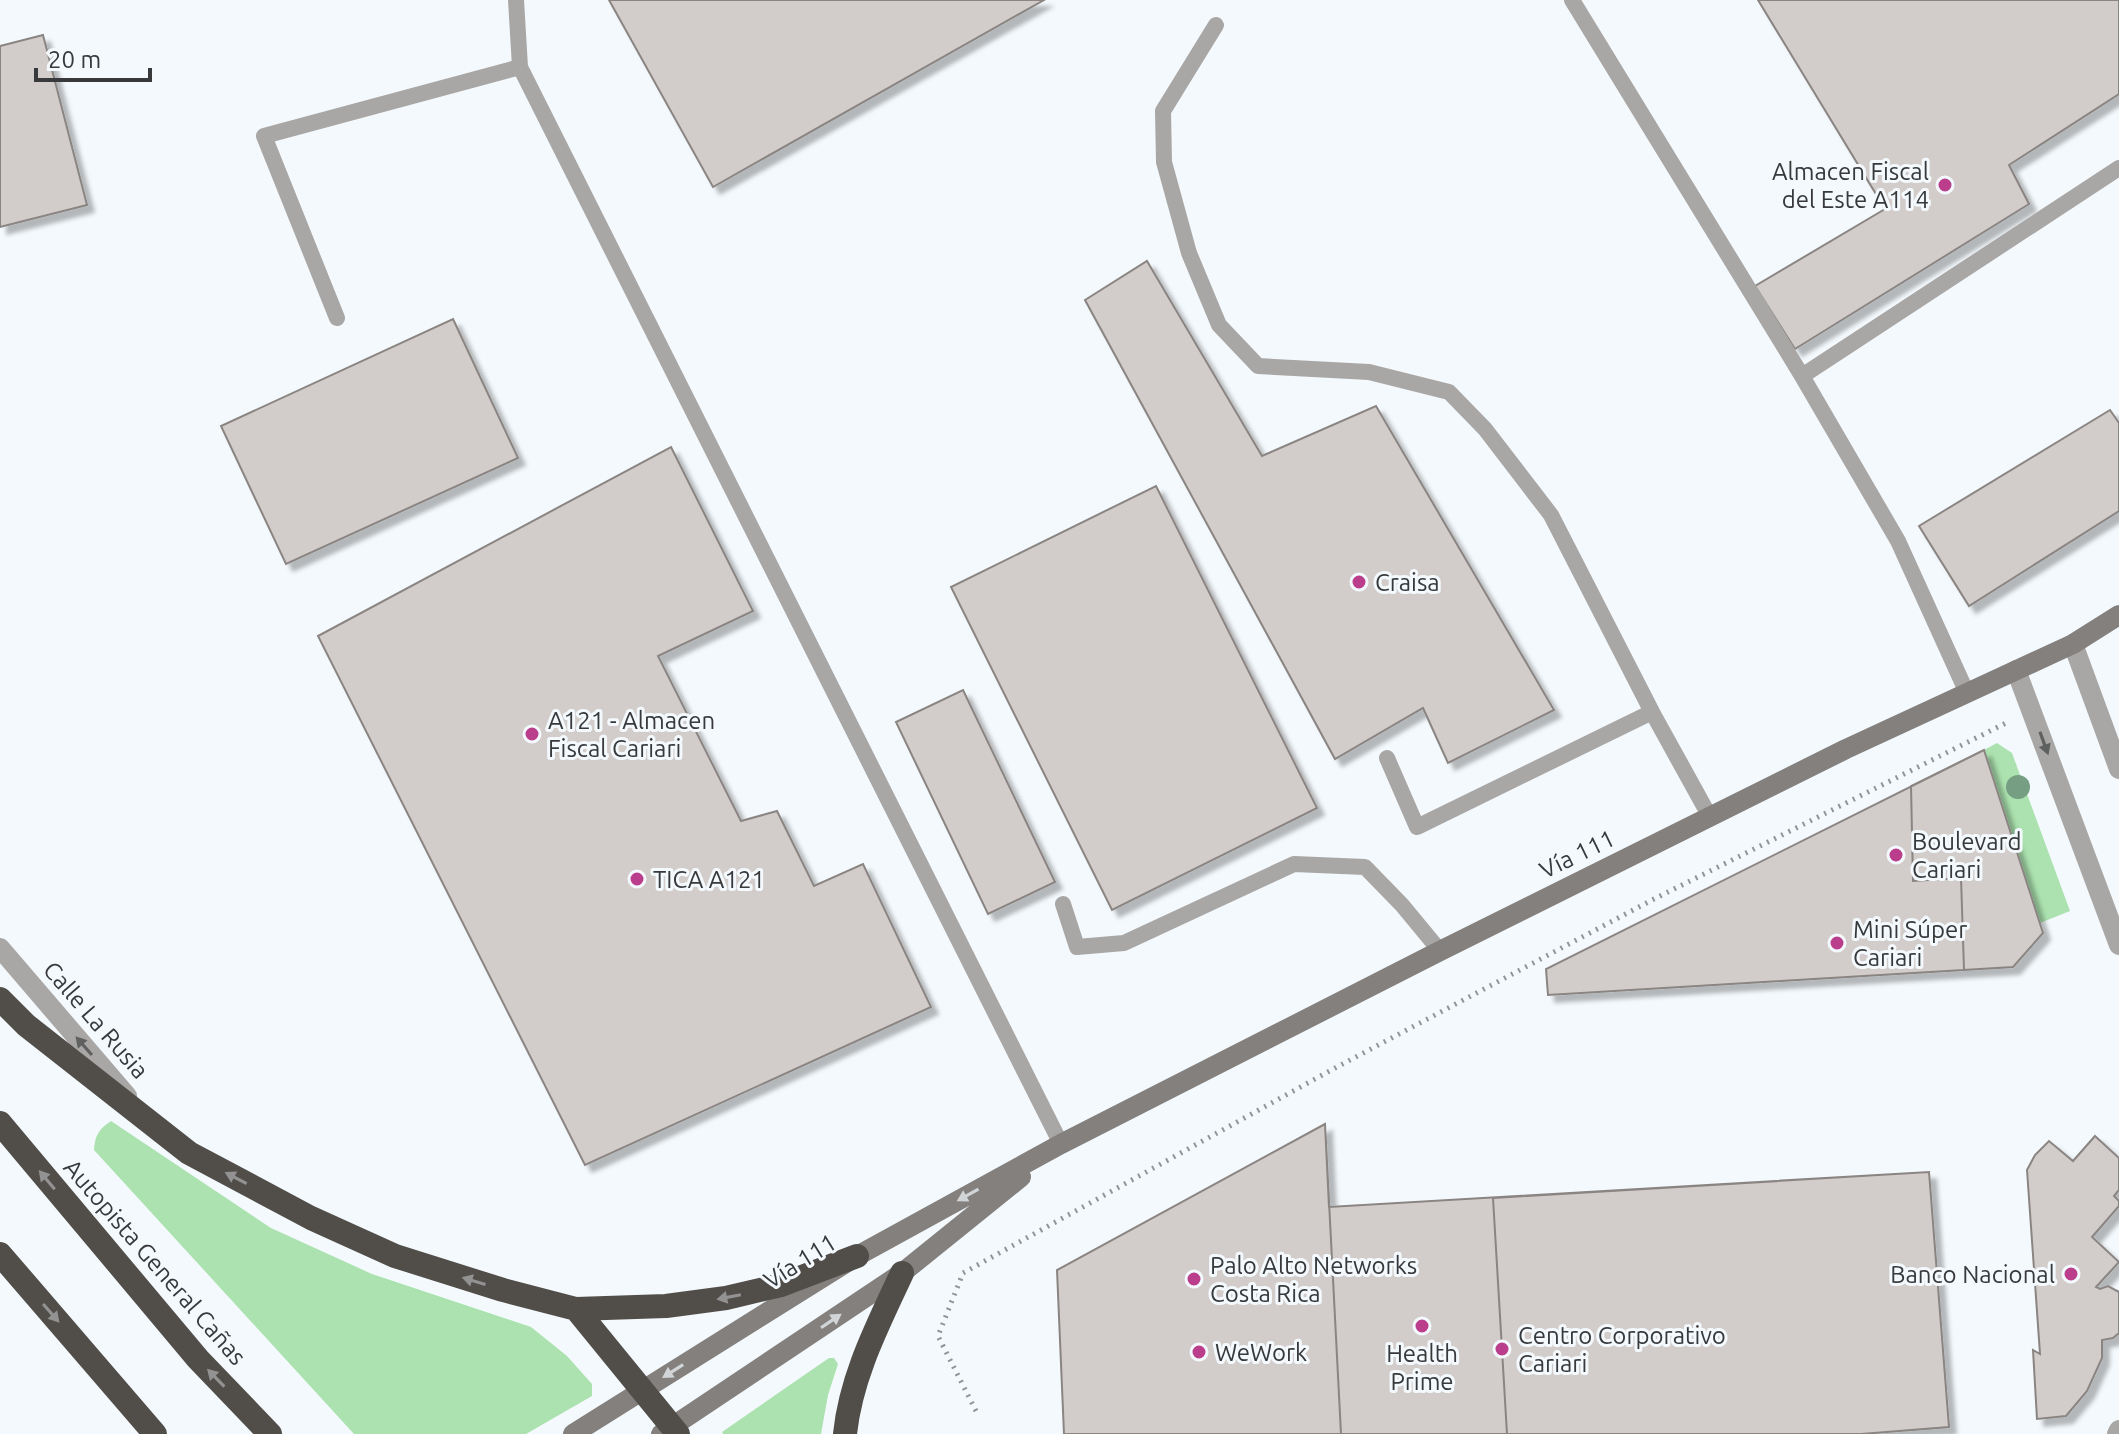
<svg xmlns="http://www.w3.org/2000/svg" width="2119" height="1434" font-family="Ubuntu,sans-serif">
	<style>
		.green { fill: #abe2af }
		.building { fill: #d2cdca; stroke: #8a8582; stroke-width: 2; filter: url(#shadow) }
		.lines { fill: none; stroke-linecap: round; stroke-linejoin: round }
		.path { stroke: #929598; stroke-width: 5; stroke-dasharray: 2 6; stroke-linecap: butt }
		.lane { stroke: #a9a7a5; stroke-width: 16 }
		.street { stroke: #a9a7a5; stroke-width: 20 }
		.secondary { stroke: #83807e; stroke-width: 20 }
		.highway { stroke: #514e4a; stroke-width: 24 }
		.tree { fill: #759e82 }
		.oneway { fill: #5f6060 }
		.oneway2 { fill: #929292 }
		.oneway3 { fill: #d2d5d7 }
		.poi-dot { fill: #bb3e8c; stroke: #f4f9fd; stroke-width: 3 }
		.labels { text-anchor: middle; dominant-baseline: central; stroke-width: 6; stroke-linejoin: round; paint-order: stroke }
		.poi-label { font-size: 24px; fill: #37393b; stroke: #f4f9fd; text-anchor: start }
		.street-label { font-size: 24px; fill: #37393b; stroke: #f4f9fd }
	</style>
	<defs>
		<filter id="shadow"><feDropShadow dx="7" dy="7" stdDeviation="2" flood-color="#0004"/></filter>
	</defs>
	<rect width="100%" height="100%" fill="#f4f9fd"/>
	<path class="green" d="M1997,743L2012,753L2070,911L2040,923L1984,750Z
		M111,1121L271,1228L372,1274L531,1327L567,1356L592,1384V1396L526,1434H354L94,1150C95,1135 99,1129 111,1121Z
		M829,1358H834L838,1364L828,1395L821,1434H723L722,1432Z"/>
	<path class="building" d="M609,0H1044L713,187Z
		M1758,0H2119V94L2009,165L2029,204L1795,349L1755,286L1885,209Z
		M43,35L87,205L0,227V46Z
		M1147,261L1262,456L1376,406L1554,710L1448,763L1423,708L1335,759L1085,300Z
		M453,319L518,458L286,564L221,426Z
		M2110,410L2119,423V511L1969,606L1919,526Z
		M671,447L753,611L658,656L741,821L777,811L814,886L863,864L931,1007L585,1165L318,636Z
		M1156,486L1317,808L1112,910L951,587Z
		M963,690L1055,882L988,914L896,722Z
		M1984,750L2043,933L2013,967L1548,995L1546,969Z
		M1984,750L2043,933L2013,967L1964,970L1961,878L1913,881L1911,786Z
		M1325,1124L1329,1207L1929,1172L1949,1427L1861,1434H1064L1057,1270Z
		M1325,1124L1341,1434H1064L1057,1270Z
		M2095,1136L2119,1158V1190L2114,1196L2119,1201V1206L2092,1237L2119,1262L2096,1287L2100,1289L2108,1286L2119,1292V1333L2113,1338L2102,1340V1358L2087,1391L2066,1416L2037,1419L2033,1350L2040,1354L2027,1170L2035,1155L2049,1141L2073,1161Z
		M1929,1172L1949,1427L1861,1434H1507L1493,1198Z"/>
	<g class="lines">
		<path class="path" d="M976,1411L938,1336L963,1273L1335,1068L1652,900L2006,723"/>
		<path class="lane" d="M516,0L520,67L1061,1144
			M1572,0L1802,376L1898,541L1967,693
			M1216,25L1163,111L1164,162L1189,253L1219,325L1258,366L1369,372L1449,392L1485,429L1551,515L1652,712L1710,817
			M337,318L264,136L520,67
			M1802,376L2119,168
			M1387,758L1417,827L1652,712
			M1063,904L1077,947L1124,943L1294,864L1365,867L1402,905L1440,951"/>
		<path class="street" d="M2073,644L2119,769
			M2016,670L2119,945
			M0,948L127,1096
			M2117,1434L2119,1430"/>
		<path class="secondary" d="M573,1434L857,1256L1061,1144L1440,951L1846,749L2073,644L2119,615
			M661,1434L902,1273L1021,1177"/>
		<path class="highway" d="M0,999L26,1025L189,1153L311,1218L395,1256L503,1290L576,1309L666,1306L726,1298L781,1285L857,1256
			M0,1123L198,1359L270,1434
			M0,1254L155,1434
			M576,1309L678,1434
			M845,1434C851,1376 878,1325 902,1273"/>
	</g>
	<circle class="tree" cx="2018" cy="787" r="12"/>
	<defs><path id="oneway-solid" d="M-6-.8H1V-3.2L6.5 0L1 3.2V.8H-6Z" transform="scale(2)"/></defs>
	<g class="oneway">
		<use href="#oneway-solid" transform="translate(2044 743) rotate(70)"/>
		<use href="#oneway-solid" transform="translate(84 1046) rotate(-131)"/>
	</g>
	<g class="oneway2">
		<use href="#oneway-solid" transform="translate(236 1178) rotate(-152)"/>
		<use href="#oneway-solid" transform="translate(47 1180) rotate(-130)"/>
		<use href="#oneway-solid" transform="translate(474 1281) rotate(-163)"/>
		<use href="#oneway-solid" transform="translate(729 1297) rotate(169)"/>
		<use href="#oneway-solid" transform="translate(51 1313) rotate(49)"/>
		<use href="#oneway-solid" transform="translate(216 1378) rotate(-134)"/>
	</g>
	<g class="oneway3">
		<use href="#oneway-solid" transform="translate(968 1195) rotate(151)"/>
		<use href="#oneway-solid" transform="translate(831 1321) rotate(-34)"/>
		<use href="#oneway-solid" transform="translate(673 1371) rotate(148)"/>
	</g>
	<g class="poi-dot">
		<circle cx="1945" cy="185" r="8"/>
		<circle cx="1359" cy="582" r="8"/>
		<circle cx="532" cy="734" r="8"/>
		<circle cx="1896" cy="855" r="8"/>
		<circle cx="637" cy="879" r="8"/>
		<circle cx="1837" cy="943" r="8"/>
		<circle cx="2071" cy="1274" r="8"/>
		<circle cx="1194" cy="1279" r="8"/>
		<circle cx="1422" cy="1326" r="8"/>
		<circle cx="1502" cy="1349" r="8"/>
		<circle cx="1199" cy="1352" r="8"/>
	</g>
	<g class="labels">
		<g class="poi-label">
			<text x="1929" y="171" text-anchor="end">Almacen Fiscal<tspan x="1929" dy="28">del Este A114</tspan></text>
			<text x="1375" y="582">Craisa</text>
			<text x="548" y="720">A121 - Almacen<tspan x="548" dy="28">Fiscal Cariari</tspan></text>
			<text x="1912" y="841">Boulevard<tspan x="1912" dy="28">Cariari</tspan></text>
			<text x="653" y="879">TICA A121</text>
			<text x="1853" y="929">Mini Súper<tspan x="1853" dy="28">Cariari</tspan></text>
			<text x="1210" y="1265">Palo Alto Networks<tspan x="1210" dy="28">Costa Rica</tspan></text>
			<text x="2055" y="1274" text-anchor="end">Banco Nacional</text>
			<text x="1518" y="1335">Centro Corporativo<tspan x="1518" dy="28">Cariari</tspan></text>
			<text x="1215" y="1352">WeWork</text>
			<text x="1422" y="1353" text-anchor="middle">Health<tspan x="1422" dy="28">Prime</tspan></text>
		</g>
		<g class="street-label">
			<text transform="translate(1577 854) rotate(-26)">Vía 111</text>
			<text transform="translate(96 1020) rotate(49)">Calle La Rusia</text>
			<text transform="translate(800 1261) rotate(-32)">Vía 111</text>
			<text transform="translate(155 1262) rotate(49)">Autopista General Cañas</text>
		</g>
	</g>
	<path d="M36 68v12h114v-12" fill="none" stroke="#37393b" stroke-width="4"/>
	<text x="48" y="68" font-size="24" fill="#37393b" stroke="#f4f9fd" stroke-width="6" paint-order="stroke">20 m</text>
</svg>
